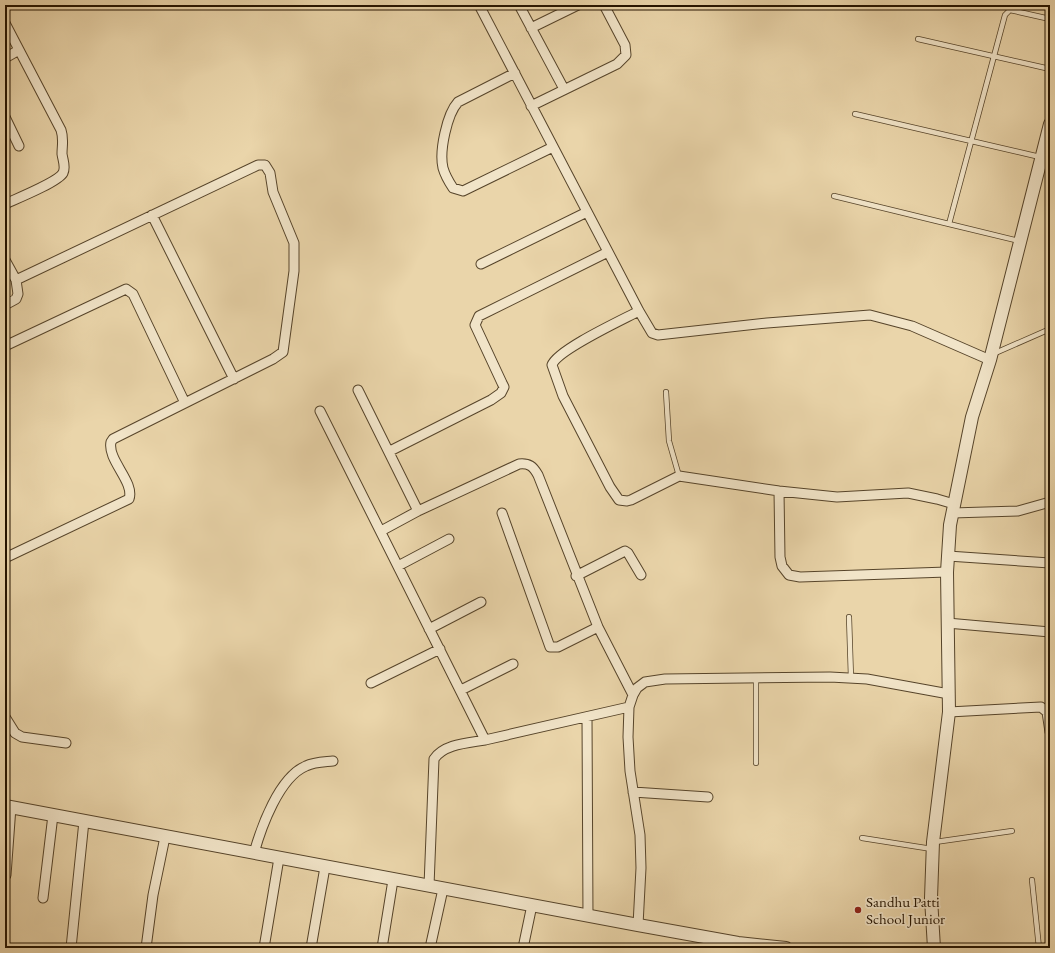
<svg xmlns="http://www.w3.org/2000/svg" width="1055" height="953" font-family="'EB Garamond',serif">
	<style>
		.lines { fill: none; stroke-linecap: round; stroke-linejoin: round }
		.service-casing { stroke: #56442a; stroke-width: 6 }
		.minor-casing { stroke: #56442a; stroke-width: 11 }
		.tertiary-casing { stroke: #56442a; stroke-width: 14 }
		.service { stroke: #f1e4c8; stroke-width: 4.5 }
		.minor { stroke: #f1e4c8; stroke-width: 9 }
		.tertiary { stroke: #f1e4c8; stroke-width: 12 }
		.poi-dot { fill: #8f2418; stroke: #f1e4c8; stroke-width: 1.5 }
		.labels { text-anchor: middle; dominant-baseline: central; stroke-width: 3.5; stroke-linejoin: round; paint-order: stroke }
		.poi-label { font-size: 15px; fill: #251400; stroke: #f1e4c8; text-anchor: start }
	</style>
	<rect width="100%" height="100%" fill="#ead5aa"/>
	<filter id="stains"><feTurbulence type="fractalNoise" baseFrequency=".005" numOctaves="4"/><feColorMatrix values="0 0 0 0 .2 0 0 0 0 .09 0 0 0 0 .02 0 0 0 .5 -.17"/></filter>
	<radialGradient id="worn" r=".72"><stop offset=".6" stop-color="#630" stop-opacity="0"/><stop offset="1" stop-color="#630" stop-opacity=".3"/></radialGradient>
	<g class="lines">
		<g class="service-casing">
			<path id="service" d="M918,39L1050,69
				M855,114L1040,157
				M834,196L949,224
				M1019,241L949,224L1005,15L1010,10L1050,19
				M993,354L1050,329
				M666,392L669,441L679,476
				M849,617L851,678
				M756,763V677
				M862,838L932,849
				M935,842L1012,831
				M1032,880L1039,948"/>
		</g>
		<g class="minor-casing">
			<path id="minor" d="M479,5L639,311L652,333L658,335L767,323L870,315L912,326L990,360
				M519,5L564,89
				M5,23L61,130C64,139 62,145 62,154C63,161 66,167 63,173C58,182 16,199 5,204
				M531,28L578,5
				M5,58L19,50
				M515,73L458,102C447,114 439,151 443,168C445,175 449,182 453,188L463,191L553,147
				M531,106L617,64L626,55L625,45L604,5
				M5,117L19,146
				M152,215L234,379
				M5,260L16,280
				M481,264L587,212
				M5,305L16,299L18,294L16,280L258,165H265L270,173L273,192L294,243V271L283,352L273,359L113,439L111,442C107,460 135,482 129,499L5,558
				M639,311C622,320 557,350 552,365L563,396L610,487L619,500L627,501L631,500L679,476L779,491L837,497L908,493L937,499L954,504
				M5,346L126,289L133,294L185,403
				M358,390L418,511
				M320,411L485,740C468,743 444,744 434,759L429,886
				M390,451L491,400L501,393L504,387L502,383L475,325L479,316L608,252
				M779,491L780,557L782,566L789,575L800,577L947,572
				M502,513L550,647H558L598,627
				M952,513L1018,511L1050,502
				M381,531L418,511L519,464C529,463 533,466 538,475L598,627L633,695
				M948,556L1050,563
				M398,566L449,539
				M576,576L625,551L628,553L641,575
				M947,623L1050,632
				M429,629L481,602
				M371,683L440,649
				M461,690L513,664
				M949,712L1041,707L1047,712L1050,732
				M5,717L15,733L22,737L66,743
				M587,717L588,916
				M485,740L629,707
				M633,792L708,797
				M254,853C261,828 279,777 306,766C314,762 324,762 333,761
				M6,875L11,807
				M43,898L53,815
				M638,925L641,868L640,835L630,771L628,737L629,707L633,695L637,688L645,682L665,679L830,677L867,679L949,694
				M71,948L84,821
				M146,948L153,895L165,837
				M264,948L279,858
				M311,948L325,867
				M382,948L393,880
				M430,948L443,889
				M523,948L532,905"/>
		</g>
		<g class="tertiary-casing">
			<path id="tertiary" d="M5,806L638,925L738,943L786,948
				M934,948L931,898L933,842L949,712L947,572L950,525L972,417L990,360L1050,124"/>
		</g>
		<use href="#service" class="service"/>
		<use href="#minor" class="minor"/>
		<use href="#tertiary" class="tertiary"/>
	</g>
	<circle class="poi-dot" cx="858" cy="910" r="4"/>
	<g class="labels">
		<g class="poi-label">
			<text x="866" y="901">Sandhu Patti<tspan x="866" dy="17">School Junior</tspan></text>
		</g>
	</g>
	<rect width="1055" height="953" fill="none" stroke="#ead5aa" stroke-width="20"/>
	<rect x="6" y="6" width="1043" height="941" fill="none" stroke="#251400" stroke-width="2"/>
	<rect x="10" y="10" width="1035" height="933" fill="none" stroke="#251400"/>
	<rect width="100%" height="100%" filter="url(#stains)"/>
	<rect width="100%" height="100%" fill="url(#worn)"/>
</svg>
